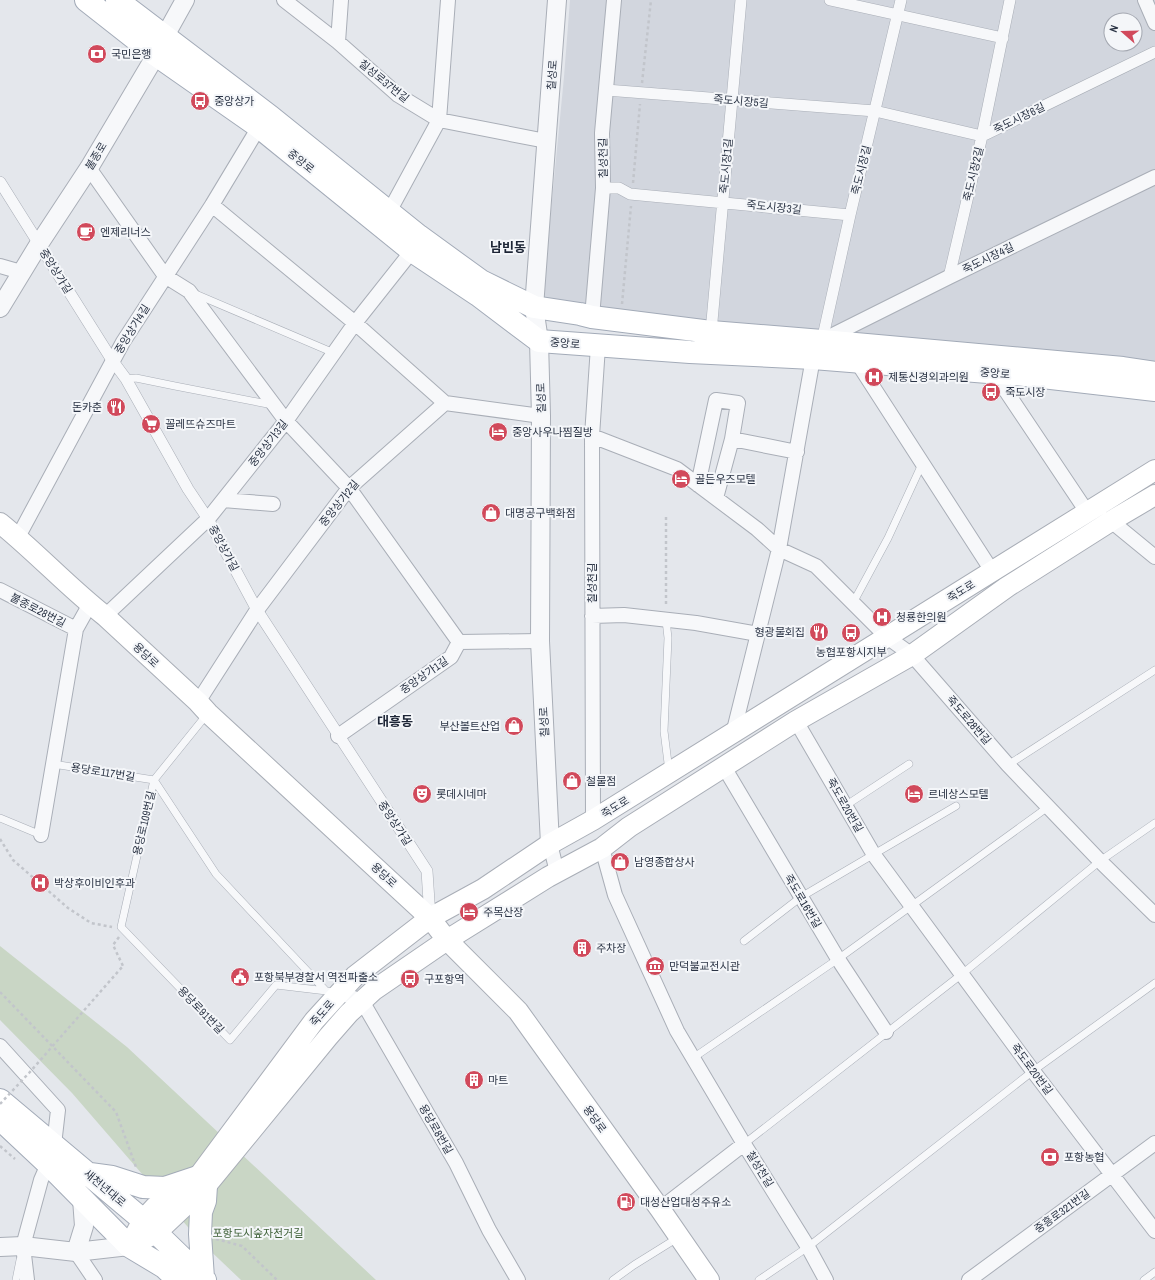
<svg xmlns="http://www.w3.org/2000/svg" width="1155" height="1280" font-family="'Archivo Narrow','Noto Sans KR',sans-serif">
	<style>
		.built { fill: #d2d6de; fill-rule: evenodd }
		.green { fill: #c9d6c5 }
		.lines { fill: none; stroke-linecap: round; stroke-linejoin: round }
		.service-casing { stroke: #a9aeb7; stroke-width: 8 }
		.pedestrian-casing { stroke: #a9aeb7; stroke-width: 12 }
		.minor-casing { stroke: #a9aeb7; stroke-width: 16 }
		.tertiary-casing { stroke: #a9aeb7; stroke-width: 20 }
		.secondary-casing { stroke: #a9aeb7; stroke-width: 22 }
		.primary-casing { stroke: #a3abb8; stroke-width: 24 }
		.path { stroke: #c2c5cb; stroke-width: 2.5; stroke-dasharray: 3 3; stroke-linecap: butt }
		.service { stroke: #f7f8fa; stroke-width: 7 }
		.pedestrian { stroke: #f7f8fa; stroke-width: 11 }
		.minor { stroke: #f7f8fa; stroke-width: 14 }
		.tertiary { stroke: #f7f8fa; stroke-width: 18 }
		.secondary { stroke: #fff; stroke-width: 20 }
		.primary { stroke: #fff; stroke-width: 22 }
		.path-bridge { stroke: #c2c5cb; stroke-width: 2.5; stroke-dasharray: 3 3; stroke-linecap: butt }
		.labels { text-anchor: middle; dominant-baseline: central; stroke-width: 4; stroke-linejoin: round; paint-order: stroke }
		.poi-label { font-size: 11px; fill: #2b3445; stroke: #f4f6f9; text-anchor: start }
		.street-label { font-size: 11px; fill: #2b3445; stroke: #f4f6f9 }
		.park-label { font-size: 11px; fill: #3f6138; stroke: #f4f6f9 }
		.quarter-label { font-size: 13px; font-weight: bold; fill: #1d2536; stroke: #f4f6f9 }
	</style>
	<rect width="100%" height="100%" fill="#e4e7ec"/>
	<path class="built" d="M570,0H1155V364L835,343L542,303L564,77ZM1111,20H1135V44H1111Z"/>
	<path class="green" d="M0,946L127,1047L376,1280H241L200,1241L72,1093L0,1020Z"/>
	<g class="lines">
		<g class="service-casing">
			<path id="service" d="M193,293L334,353
				M126,379L136,378L175,386L273,405
				M853,603L888,538L923,462
				M666,620L668,638L664,731L669,771
				M208,713L154,780L121,927L230,1040L276,985L335,992
				M53,764L154,780
				M1008,765L1155,670
				M154,780L216,874L326,991
				M845,806L909,764
				M0,818L41,835
				M744,941L801,897L956,806
				M693,1058L838,959L1048,807
				M744,1144L962,974L1100,861L1155,823
				M16,1280L20,1260
				M613,1280L634,1265L679,1237
				M759,1280L808,1247L1033,1071L1155,983
				M1144,1280L1155,1272"/>
		</g>
		<g class="pedestrian-casing">
			<path id="pedestrian" d="M830,0L1003,38
				M606,90L875,111L982,136L1155,52
				M0,182L112,360L126,379L188,489L208,519L257,610L427,871L430,917
				M603,188H619L630,194L850,215
				M949,277L982,136L1010,0
				M711,332L741,0
				M822,341L850,215L901,0"/>
		</g>
		<g class="minor-casing">
			<path id="minor" d="M284,0L338,42L398,95L439,120L546,141
				M1145,0L1155,23
				M338,42L341,0
				M89,168L165,276L189,291L286,421L349,488L459,642
				M212,205L355,323L445,403
				M389,212L439,120L448,0
				M0,266L21,272
				M592,317L603,188L602,133L614,0
				M823,340L949,277L1155,177
				M857,362L992,571
				M994,373L1087,512
				M592,436L677,469L757,529L779,549L816,566L887,637L912,655L1008,765L1100,861L1155,915
				M698,485L716,400L738,403L732,439L797,452
				M716,498L732,439
				M223,500L273,504
				M1111,521L1155,557
				M18,537L123,342L212,205L259,127
				M0,590L76,629
				M105,616L208,519L286,421L355,323L412,251
				M592,616L624,615L696,623L758,634
				M198,702L257,610L349,488L445,403L541,416
				M796,721L874,855L1033,1071L1155,1231
				M733,734L779,549L813,358
				M338,736L451,657L459,642L540,641
				M724,767L838,959L886,1032
				M593,820L592,436L598,346
				M41,835L76,629L90,604
				M550,844L557,872
				M602,848L615,895L677,1031L744,1144L808,1247L826,1280
				M340,993L362,1001L456,1163L489,1230L518,1280
				M0,1046L58,1110L54,1145
				M660,1209L744,1144
				M76,1252L95,1280
				M27,1280L23,1246L41,1180L48,1164
				M969,1280L1155,1143"/>
		</g>
		<g class="tertiary-casing">
			<path id="tertiary" d="M0,308L39,244L89,168L156,55L165,36L185,0
				M550,844L540,641L541,416L539,341L534,307L557,0
				M0,1247L23,1246L76,1252L129,1246
				M76,1252L84,1226L82,1199"/>
		</g>
		<g class="secondary-casing">
			<path id="secondary" d="M0,523C36,552 68,587 105,616L198,702L208,713L430,918L447,940L518,1011L660,1209L709,1280
				M142,1240L156,1233L206,1186L328,1037L349,1013L374,990L447,940L548,877L602,848L629,827L796,721L912,655L1007,587L1111,521L1155,495
				M129,1246L143,1220L155,1207L198,1177L314,1021L355,976L430,918L483,889L550,844L593,820L1155,470"/>
		</g>
		<g class="primary-casing">
			<path id="primary" d="M86,0L156,55L259,127L412,251L478,295L539,341L690,352L813,358L1025,375L1155,390
				M117,0L271,117L419,236L481,281L534,307L580,314L592,317L711,332L822,341L1123,368L1155,373
				M0,1100L143,1220L205,1280
				M0,1119L48,1164L129,1246L164,1267L178,1280
				M90,1174L112,1177L143,1187L165,1188L198,1177
				M203,1278L200,1234L201,1212L205,1201L206,1186"/>
		</g>
		<path class="path" d="M642,83L651,0
			M633,183L640,104
			M622,304L631,206
			M666,517V607
			M0,839L13,860L68,908L91,923L112,927
			M119,937L113,945L123,966
			M0,992L116,1112L136,1167
			M0,1146L15,1159
			M216,1239L242,1246L277,1280"/>
		<use href="#service" class="service"/>
		<use href="#pedestrian" class="pedestrian"/>
		<use href="#minor" class="minor"/>
		<use href="#tertiary" class="tertiary"/>
		<use href="#secondary" class="secondary"/>
		<use href="#primary" class="primary"/>
		<path class="path-bridge" d="M0,1104L29,1073L123,966"/>
	</g>
	<defs>
		<g id="bank-disc" transform="scale(1)"><circle r="9.5" fill="#d1495b" stroke="#f4f6f9"/><path d="M-6-4H6V4H-6ZM0-2.3a2.3 2.3 0 1 0 0 4.6a2.3 2.3 0 1 0 0-4.6Z" fill="#fff"/></g>
		<g id="bus-disc" transform="scale(1)"><circle r="9.5" fill="#d1495b" stroke="#f4f6f9"/><path d="M-5-6H5V4H4V6H2V4H-2V6H-4V4H-5ZM-3.5-4V0h7V-4ZM-3.5 1.2v1.5H-2V1.2ZM2 1.2v1.5H3.5V1.2Z" fill="#fff"/></g>
		<g id="cafe-disc" transform="scale(1)"><circle r="9.5" fill="#d1495b" stroke="#f4f6f9"/><path d="M-5.5-4.5H6V0H3Q3 3.5 0 3.5H-2.5Q-5.5 3.5-5.5 0ZM3-3.2v2h1.7v-2ZM-6 4.5H4V6H-6Z" fill="#fff"/></g>
		<g id="hospital-disc" transform="scale(1)"><circle r="9.5" fill="#d1495b" stroke="#f4f6f9"/><path d="M-5-5h3v3.5h4V-5h3V5h-3V1.5h-4V5h-3Z" fill="#fff"/></g>
		<g id="restaurant-disc" transform="scale(1)"><circle r="9.5" fill="#d1495b" stroke="#f4f6f9"/><path d="M-5-6h1v4h1v-4h1v4h1v-4h1v5L-1.5 .5V6h-2V.5L-5-1ZM5-6V6H3V1.5H1.5Q1.5-4 5-6Z" fill="#fff"/></g>
		<g id="supermarket-disc" transform="scale(1)"><circle r="9.5" fill="#d1495b" stroke="#f4f6f9"/><path d="M-6-5.5h2.5l.6 2H6L4.5 2H-2.5L-4.4-4H-6ZM-1.5 3.2a1.3 1.3 0 1 0 .1 0ZM3 3.2a1.3 1.3 0 1 0 .1 0Z" fill="#fff"/></g>
		<g id="hotel-disc" transform="scale(1)"><circle r="9.5" fill="#d1495b" stroke="#f4f6f9"/><path d="M-6-4.5h1.5V1H6V5H4.5V3h-9V5H-6ZM-4 0a1.8 1.8 0 1 1 3.6 0ZM.5 0V-2.5h3Q6-2.5 6 0Z" fill="#fff"/></g>
		<g id="shop-disc" transform="scale(1)"><circle r="9.5" fill="#d1495b" stroke="#f4f6f9"/><path d="M-5-2.5h2.3a2.7 3.5 0 0 1 5.4 0H5L5.5 6h-11ZM-1.5-2.5h3a1.5 2.3 0 0 0-3 0Z" fill="#fff"/></g>
		<g id="theatre-disc" transform="scale(1)"><circle r="9.5" fill="#d1495b" stroke="#f4f6f9"/><path d="M-5-5.5Q0-4 5-5.5V0Q5 5 0 6Q-5 5-5 0ZM-3.3-2.5H-1v1.5H-3.3ZM1-2.5H3.3v1.5H1ZM-2.8 1Q0 5.5 2.8 1Z" fill="#fff"/></g>
		<g id="building-disc" transform="scale(1)"><circle r="9.5" fill="#d1495b" stroke="#f4f6f9"/><path d="M-4-6H4V6H1V3H-1V6H-4ZM-2.5-4.3h1.7v1.8h-1.7ZM.8-4.3h1.7v1.8H.8ZM-2.5-1h1.7V.8h-1.7ZM.8-1h1.7V.8H.8Z" fill="#fff"/></g>
		<g id="museum-disc" transform="scale(1)"><circle r="9.5" fill="#d1495b" stroke="#f4f6f9"/><path d="M0-6L6-3V-2H-6V-3ZM-5-1h2V3h-2ZM-1-1h2V3h-2ZM3-1h2V3H3ZM-6 4H6V6H-6Z" fill="#fff"/></g>
		<g id="civic-disc" transform="scale(1)"><circle r="9.5" fill="#d1495b" stroke="#f4f6f9"/><path d="M-.6-6.5H3V-4.5H.6V-3L4-1V1h2V6H-6V1h2V-1L-.6-3ZM-1.2 2.5V6h2.4V2.5Z" fill="#fff"/></g>
		<g id="fuel-disc" transform="scale(1)"><circle r="9.5" fill="#d1495b" stroke="#f4f6f9"/><path d="M-5.5-6h7V0h2V4h1.3V-2.5L3-4.5l.8-.8L6-3V5H2.5V1h-1V6h-7ZM-4.2-4.7v3.2H.2V-4.7Z" fill="#fff"/></g>
	</defs>
	<g fill-rule="evenodd">
		<use href="#bank-disc" x="97" y="54"/>
		<use href="#bus-disc" x="200" y="101"/>
		<use href="#cafe-disc" x="86" y="232"/>
		<use href="#hospital-disc" x="874" y="377"/>
		<use href="#bus-disc" x="991" y="392"/>
		<use href="#restaurant-disc" x="116" y="407"/>
		<use href="#supermarket-disc" x="151" y="424"/>
		<use href="#hotel-disc" x="498" y="432"/>
		<use href="#hotel-disc" x="681" y="479"/>
		<use href="#shop-disc" x="491" y="513"/>
		<use href="#hospital-disc" x="882" y="617"/>
		<use href="#restaurant-disc" x="819" y="632"/>
		<use href="#bus-disc" x="851" y="633"/>
		<use href="#shop-disc" x="514" y="726"/>
		<use href="#shop-disc" x="572" y="781"/>
		<use href="#theatre-disc" x="422" y="794"/>
		<use href="#hotel-disc" x="914" y="794"/>
		<use href="#shop-disc" x="620" y="862"/>
		<use href="#hospital-disc" x="40" y="883"/>
		<use href="#hotel-disc" x="469" y="912"/>
		<use href="#building-disc" x="582" y="948"/>
		<use href="#museum-disc" x="655" y="966"/>
		<use href="#civic-disc" x="240" y="977"/>
		<use href="#bus-disc" x="410" y="979"/>
		<use href="#building-disc" x="474" y="1080"/>
		<use href="#bank-disc" x="1050" y="1157"/>
		<use href="#fuel-disc" x="626" y="1202"/>
	</g>
	<g class="labels">
		<g class="poi-label">
			<text x="111" y="54">국민은행</text>
			<text x="214" y="101">중앙상가</text>
			<text x="100" y="232">엔제리너스</text>
			<text x="888" y="377">제통신경외과의원</text>
			<text x="1005" y="392">죽도시장</text>
			<text x="102" y="407" text-anchor="end">돈카춘</text>
			<text x="165" y="424">꼴레뜨슈즈마트</text>
			<text x="512" y="432">중앙사우나찜질방</text>
			<text x="695" y="479">골든우즈모텔</text>
			<text x="505" y="513">대명공구백화점</text>
			<text x="896" y="617">청룡한의원</text>
			<text x="805" y="632" text-anchor="end">형광물회집</text>
			<text x="851" y="652" text-anchor="middle">농협포항시지부</text>
			<text x="500" y="726" text-anchor="end">부산볼트산업</text>
			<text x="586" y="781">철물점</text>
			<text x="436" y="794">롯데시네마</text>
			<text x="928" y="794">르네상스모텔</text>
			<text x="634" y="862">남영종합상사</text>
			<text x="54" y="883">박상후이비인후과</text>
			<text x="483" y="912">주목산장</text>
			<text x="596" y="948">주차장</text>
			<text x="669" y="966">만덕불교전시관</text>
			<text x="254" y="977">포항북부경찰서 역전파출소</text>
			<text x="424" y="979">구포항역</text>
			<text x="488" y="1080">마트</text>
			<text x="1064" y="1157">포항농협</text>
			<text x="640" y="1202">대성산업대성주유소</text>
		</g>
		<g class="street-label">
			<text transform="translate(552 75) rotate(-86)">칠성로</text>
			<text transform="translate(384 81) rotate(39)">칠성로37번길</text>
			<text transform="translate(741 101) rotate(5)">죽도시장5길</text>
			<text transform="translate(1019 118) rotate(-26)">죽도시장6길</text>
			<text transform="translate(96 156) rotate(-59)">불종로</text>
			<text transform="translate(603 158) rotate(-91)">칠성천길</text>
			<text transform="translate(301 161) rotate(39)">중앙로</text>
			<text transform="translate(726 166) rotate(-85)">죽도시장1길</text>
			<text transform="translate(861 170) rotate(-76)">죽도시장길</text>
			<text transform="translate(973 174) rotate(-77)">죽도시장2길</text>
			<text transform="translate(774 207) rotate(6)">죽도시장3길</text>
			<text transform="translate(988 258) rotate(-26)">죽도시장4길</text>
			<text transform="translate(56 271) rotate(58)">중앙상가길</text>
			<text transform="translate(132 329) rotate(-58)">중앙상가4길</text>
			<text transform="translate(565 343) rotate(5)">중앙로</text>
			<text transform="translate(995 373) rotate(5)">중앙로</text>
			<text transform="translate(541 398) rotate(-92)">칠성로</text>
			<text transform="translate(268 443) rotate(-52)">중앙상가3길</text>
			<text transform="translate(339 503) rotate(-51)">중앙상가2길</text>
			<text transform="translate(224 548) rotate(62)">중앙상가길</text>
			<text transform="translate(592 583) rotate(-90)">칠성천길</text>
			<text transform="translate(961 591) rotate(-32)">죽도로</text>
			<text transform="translate(38 610) rotate(27)">불종로28번길</text>
			<text transform="translate(146 655) rotate(43)">용당로</text>
			<text transform="translate(424 675) rotate(-35)">중앙상가1길</text>
			<text transform="translate(969 720) rotate(49)">죽도로28번길</text>
			<text transform="translate(544 722) rotate(-93)">칠성로</text>
			<text transform="translate(103 772) rotate(9)">용당로117번길</text>
			<text transform="translate(845 805) rotate(60)">죽도로20번길</text>
			<text transform="translate(615 807) rotate(-32)">죽도로</text>
			<text transform="translate(144 823) rotate(-77)">용당로109번길</text>
			<text transform="translate(395 823) rotate(57)">중앙상가길</text>
			<text transform="translate(384 875) rotate(43)">용당로</text>
			<text transform="translate(803 901) rotate(59)">죽도로16번길</text>
			<text transform="translate(201 1010) rotate(46)">용당로91번길</text>
			<text transform="translate(322 1013) rotate(-49)">죽도로</text>
			<text transform="translate(1032 1069) rotate(53)">죽도로20번길</text>
			<text transform="translate(595 1119) rotate(54)">용당로</text>
			<text transform="translate(436 1129) rotate(60)">용당로8번길</text>
			<text transform="translate(760 1169) rotate(58)">칠성천길</text>
			<text transform="translate(105 1188) rotate(40)">새천년대로</text>
			<text transform="translate(1062 1211) rotate(-36)">중흥로321번길</text>
		</g>
		<g class="park-label">
			<text x="258" y="1233">포항도시숲자전거길</text>
		</g>
		<g class="quarter-label">
			<text x="508" y="247">남빈동</text>
			<text x="395" y="721">대흥동</text>
		</g>
	</g>
	<g transform="translate(1123 32) rotate(290)"><circle r="19" fill="#f4f6f9" stroke="#a4a8b1"/>
	<path d="M0-3L7 15L0 10L-7 15Z" fill="#d1495b"/>
	<text y="-6" font-size="11" font-weight="bold" text-anchor="middle" fill="#2b3445">N</text>
	</g>
</svg>
